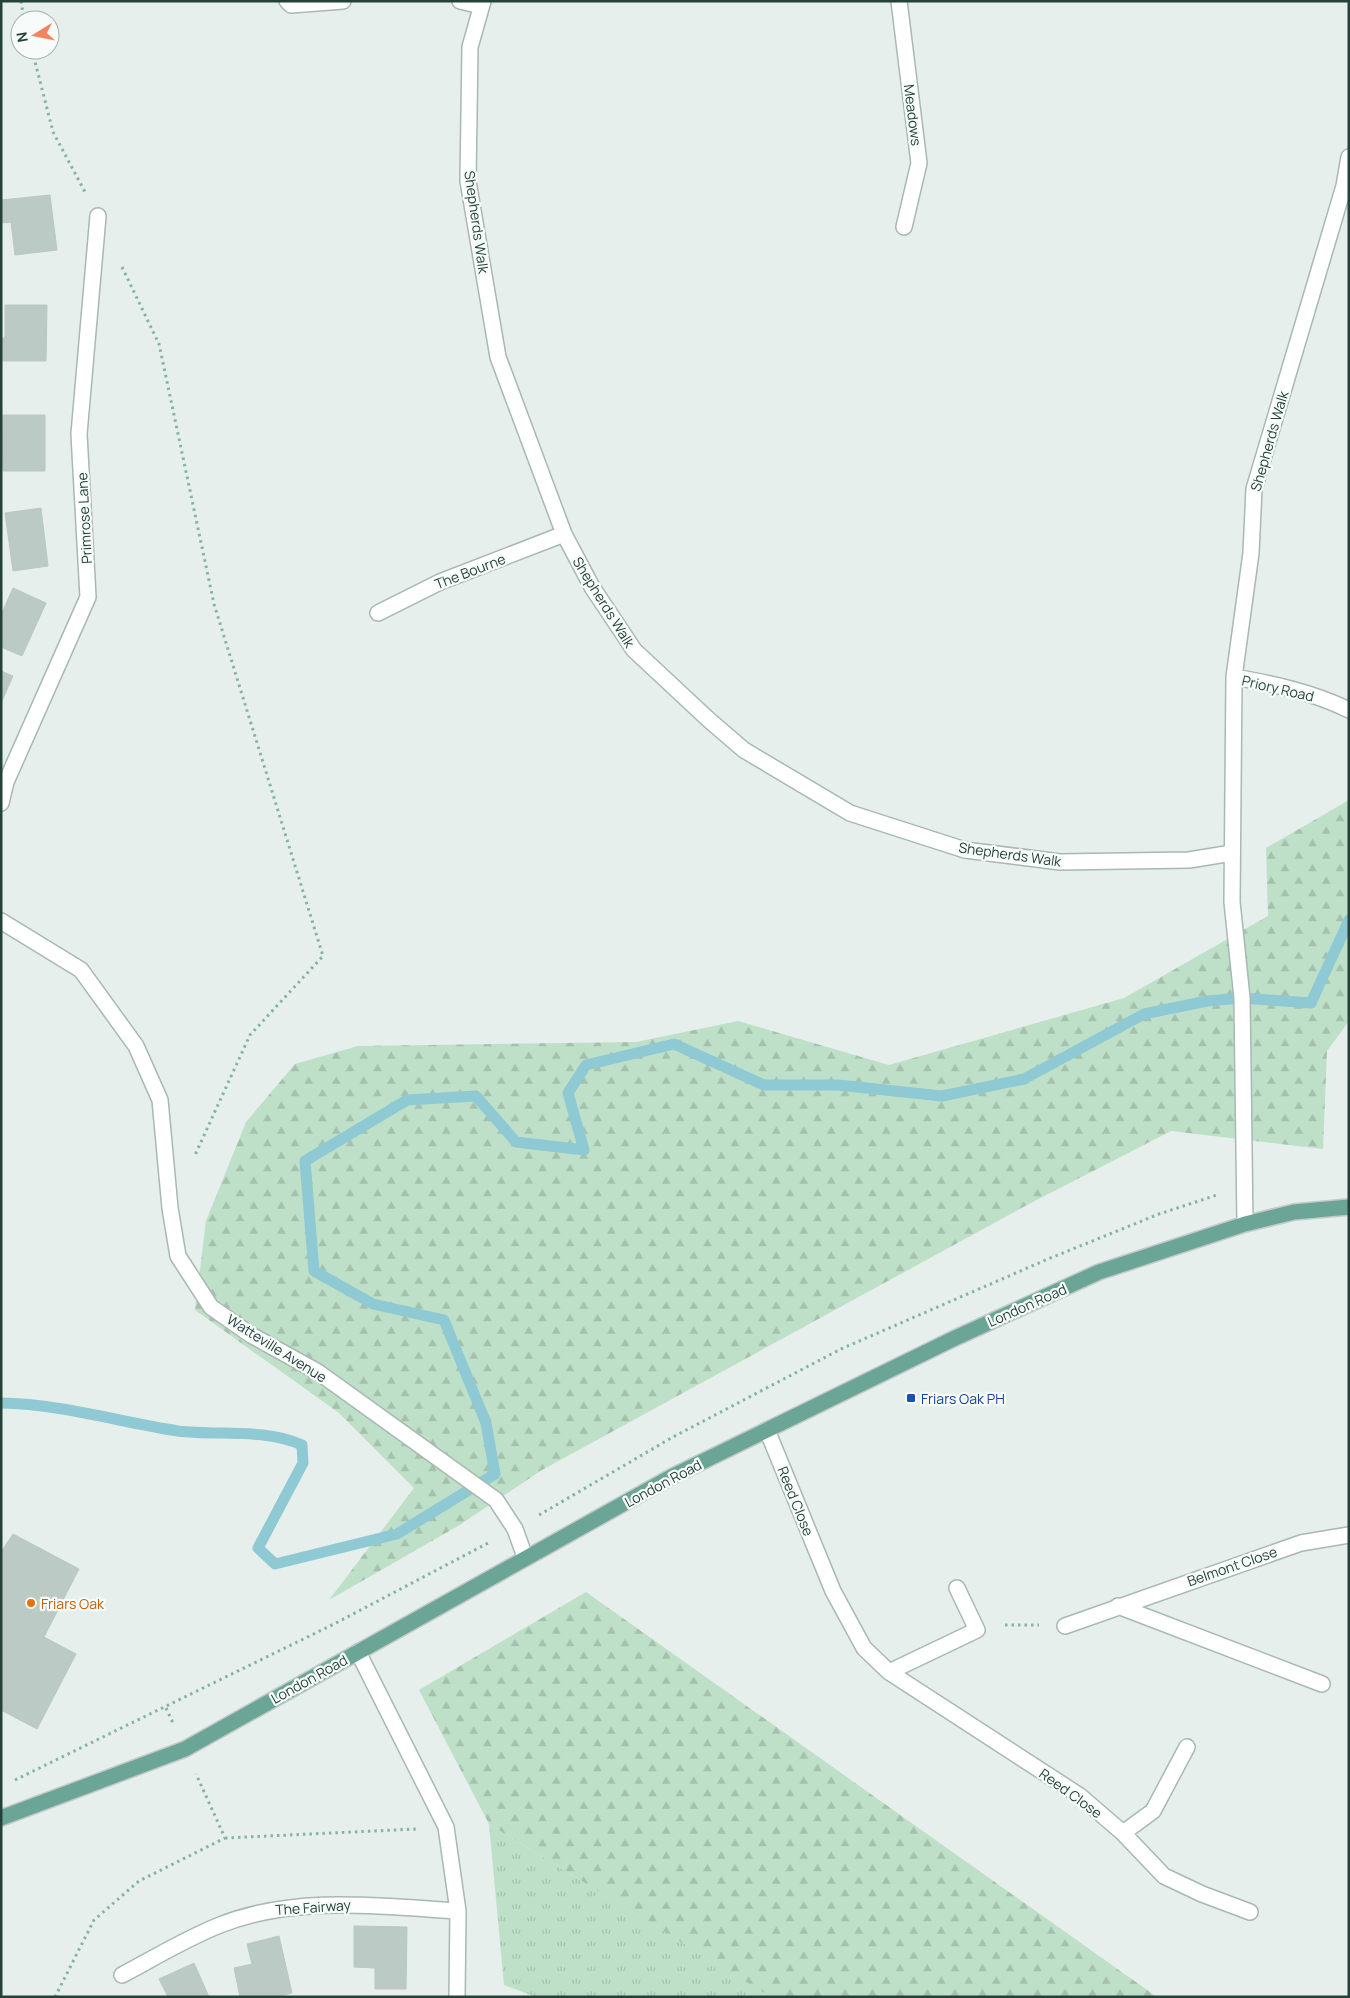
<svg xmlns="http://www.w3.org/2000/svg" width="1350" height="1998" font-family="Manrope,sans-serif">
	<style>
		.grass { fill: url(#grass-tufts) }
		.forest { fill: url(#forest-firs) }
		.lines { fill: none; stroke-linecap: round; stroke-linejoin: round }
		.stream { stroke: #8ec9d4; stroke-width: 11 }
		.building { fill: #bbcac4; stroke: #b8c9c2 }
		.minor-casing { stroke: #a8b8b2; stroke-width: 18 }
		.major-casing { stroke: #c2cac8; stroke-width: 18 }
		.path { stroke: #86b3a5; stroke-width: 3; stroke-dasharray: 2.5 4; stroke-linecap: butt }
		.minor { stroke: #fff; stroke-width: 15 }
		.major { stroke: #6aa596; stroke-width: 15 }
		.transit-dot { fill: #1a4fb4; stroke: #f7fbf9; stroke-width: 2 }
		.food-dot { fill: #e8710a; stroke: #f7fbf9; stroke-width: 2 }
		.labels { text-anchor: middle; dominant-baseline: central; stroke-width: 4.5; stroke-linejoin: round; paint-order: stroke }
		.street-label { font-size: 14px; fill: #24423a; stroke: #f7fbf9 }
		.transit-label { font-size: 14px; fill: #164399; stroke: #f7fbf9; text-anchor: start }
		.food-label { font-size: 14px; fill: #c56008; stroke: #f7fbf9; text-anchor: start }
	</style>
	<defs>
		<pattern id="grass-tufts" width="24" height="20" patternUnits="userSpaceOnUse" patternTransform="scale(1.25)"><rect width="24" height="20" fill="#bfe0c8"/><path d="M3 7l-1-3M5 7V3M7 7l1-3M15 17l-1-3M17 17v-4M19 17l1-3" fill="none" stroke="#a4c1ad"/></pattern>
		<pattern id="forest-firs" width="22" height="20" patternUnits="userSpaceOnUse" patternTransform="scale(1.25)"><rect width="22" height="20" fill="#bfe0c8"/><path d="M5 1l3.5 6h-7zM16 11l3.5 6h-7z" fill="#a4c1ad"/></pattern>
	</defs>
	<rect width="100%" height="100%" fill="#e6efeb"/>
	<path class="grass" d="M489,1824L770,1996L771,1997H536L504,1985Z"/>
	<path class="forest" d="M1349,800V1021L1327,1051L1323,1149L1171,1131L1027,1205L542,1470L458,1526L329,1600L414,1488L339,1413L195,1310L206,1221L246,1122L295,1064L358,1046L636,1042L738,1021L889,1065L1124,998L1268,916L1266,848Z
		M586,1592L1157,1997H771L489,1824L419,1690Z"/>
	<g class="lines">
		<path class="stream" d="M1,1403C61,1404 119,1422 178,1431C218,1436 265,1428 302,1445L303,1463L258,1548L275,1564L397,1534L495,1474L486,1423L444,1320L373,1304L314,1271L305,1161L407,1100L476,1096L516,1142L584,1150L568,1093L586,1065L674,1044L764,1085H838L942,1096L1024,1079L1144,1014L1207,1001L1242,998L1311,1003L1349,920"/>
	</g>
	<path class="building" d="M50,195L57,250L15,255L11,222L1,223V200Z
		M5,305H47L46,361H1V338H5Z
		M1,415H45V471H3Z
		M41,508L48,566L13,571L5,513Z
		M13,588L46,603L22,656L1,647V615Z
		M1,671L13,676L1,703Z
		M13,1534L79,1569L44,1637L76,1654L37,1729L1,1710V1552Z
		M354,1926L407,1927L406,1989H375V1968L354,1967Z
		M279,1936L292,1993L276,1997H240L234,1968L252,1964L247,1944Z
		M194,1963L209,1997H168L159,1979Z"/>
	<g class="lines">
		<g class="minor-casing">
			<path id="minor" d="M287,1L291,5L343,1
				M460,1L481,6
				M483,1L470,47L468,181L498,357L564,534L592,587L634,650L709,720L744,750L850,813L965,850L1060,862L1189,860L1232,853
				M899,1L919,163L904,227
				M378,613L440,582L564,534
				M1234,677C1274,684 1312,692 1349,710
				M1,803L6,782L88,597L79,434L98,216
				M1,921L81,970L136,1046L160,1100L170,1208L178,1256L211,1307L251,1335L318,1372L496,1500L515,1529L525,1557
				M1245,1224L1242,998L1232,902L1234,677L1251,553L1254,489L1344,186L1349,157
				M767,1430L833,1591L864,1648L889,1672L977,1630L957,1588
				M1118,1606L1322,1684
				M1065,1626L1301,1543L1349,1535
				M358,1652L446,1827L458,1911L457,1997
				M889,1672L1080,1796L1123,1833L1164,1876L1202,1894L1250,1912
				M1123,1833L1153,1811L1187,1747
				M122,1975C154,1958 187,1938 220,1925C296,1895 379,1906 458,1911"/>
		</g>
		<g class="major-casing">
			<path id="major" d="M1,1818L185,1749L671,1477L953,1339L1099,1272L1245,1224L1294,1212L1349,1207"/>
		</g>
		<path class="path" d="M21,1L24,20
			M32,50L53,132L85,192
			M122,267L159,344L214,604L323,956L250,1035L195,1155
			M539,1515L673,1437L841,1349L1048,1259L1159,1214L1217,1195
			M1005,1625H1039
			M166,1708L174,1725
			M15,1780L334,1624L490,1542
			M225,1838L416,1829
			M55,1997L94,1920L139,1881L225,1838L196,1774"/>
		<use href="#minor" class="minor"/>
		<use href="#major" class="major"/>
	</g>
	<rect class="transit-dot" x="906" y="1393" width="10" height="10" rx="2.5"/>
	<circle class="food-dot" cx="31" cy="1603" r="5"/>
	<g class="labels">
		<g class="street-label">
			<text transform="translate(913 115) rotate(83)">Meadows</text>
			<text transform="translate(477 222) rotate(82)">Shepherds Walk</text>
			<text transform="translate(1269 441) rotate(-74)">Shepherds Walk</text>
			<text transform="translate(84 518) rotate(-93)">Primrose Lane</text>
			<text transform="translate(470 571) rotate(-21)">The Bourne</text>
			<text transform="translate(604 602) rotate(58)">Shepherds Walk</text>
			<text transform="translate(1278 688) rotate(13)">Priory Road</text>
			<text transform="translate(1010 854) rotate(8)">Shepherds Walk</text>
			<text transform="translate(1027 1305) rotate(-24)">London Road</text>
			<text transform="translate(277 1348) rotate(32)">Watteville Avenue</text>
			<text transform="translate(663 1483) rotate(-28)">London Road</text>
			<text transform="translate(796 1501) rotate(68)">Reed Close</text>
			<text transform="translate(1232 1566) rotate(-19)">Belmont Close</text>
			<text transform="translate(309 1679) rotate(-29)">London Road</text>
			<text transform="translate(1071 1793) rotate(36)">Reed Close</text>
			<text transform="translate(313 1907) rotate(-4)">The Fairway</text>
		</g>
		<g class="transit-label">
			<text x="921" y="1398">Friars Oak PH</text>
		</g>
		<g class="food-label">
			<text x="41" y="1603">Friars Oak</text>
		</g>
	</g>
	<rect width="1350" height="1998" fill="none" stroke="#24423a" stroke-width="5"/>
	<g transform="translate(35 35) rotate(260)"><circle r="24" fill="#f7fbf9" stroke="#a3b1ad"/>
	<path d="M0-4L9 19L0 12L-9 19Z" fill="#f4845f"/>
	<text y="-8" font-size="14" font-weight="bold" text-anchor="middle" fill="#24423a">N</text>
	</g>
</svg>
